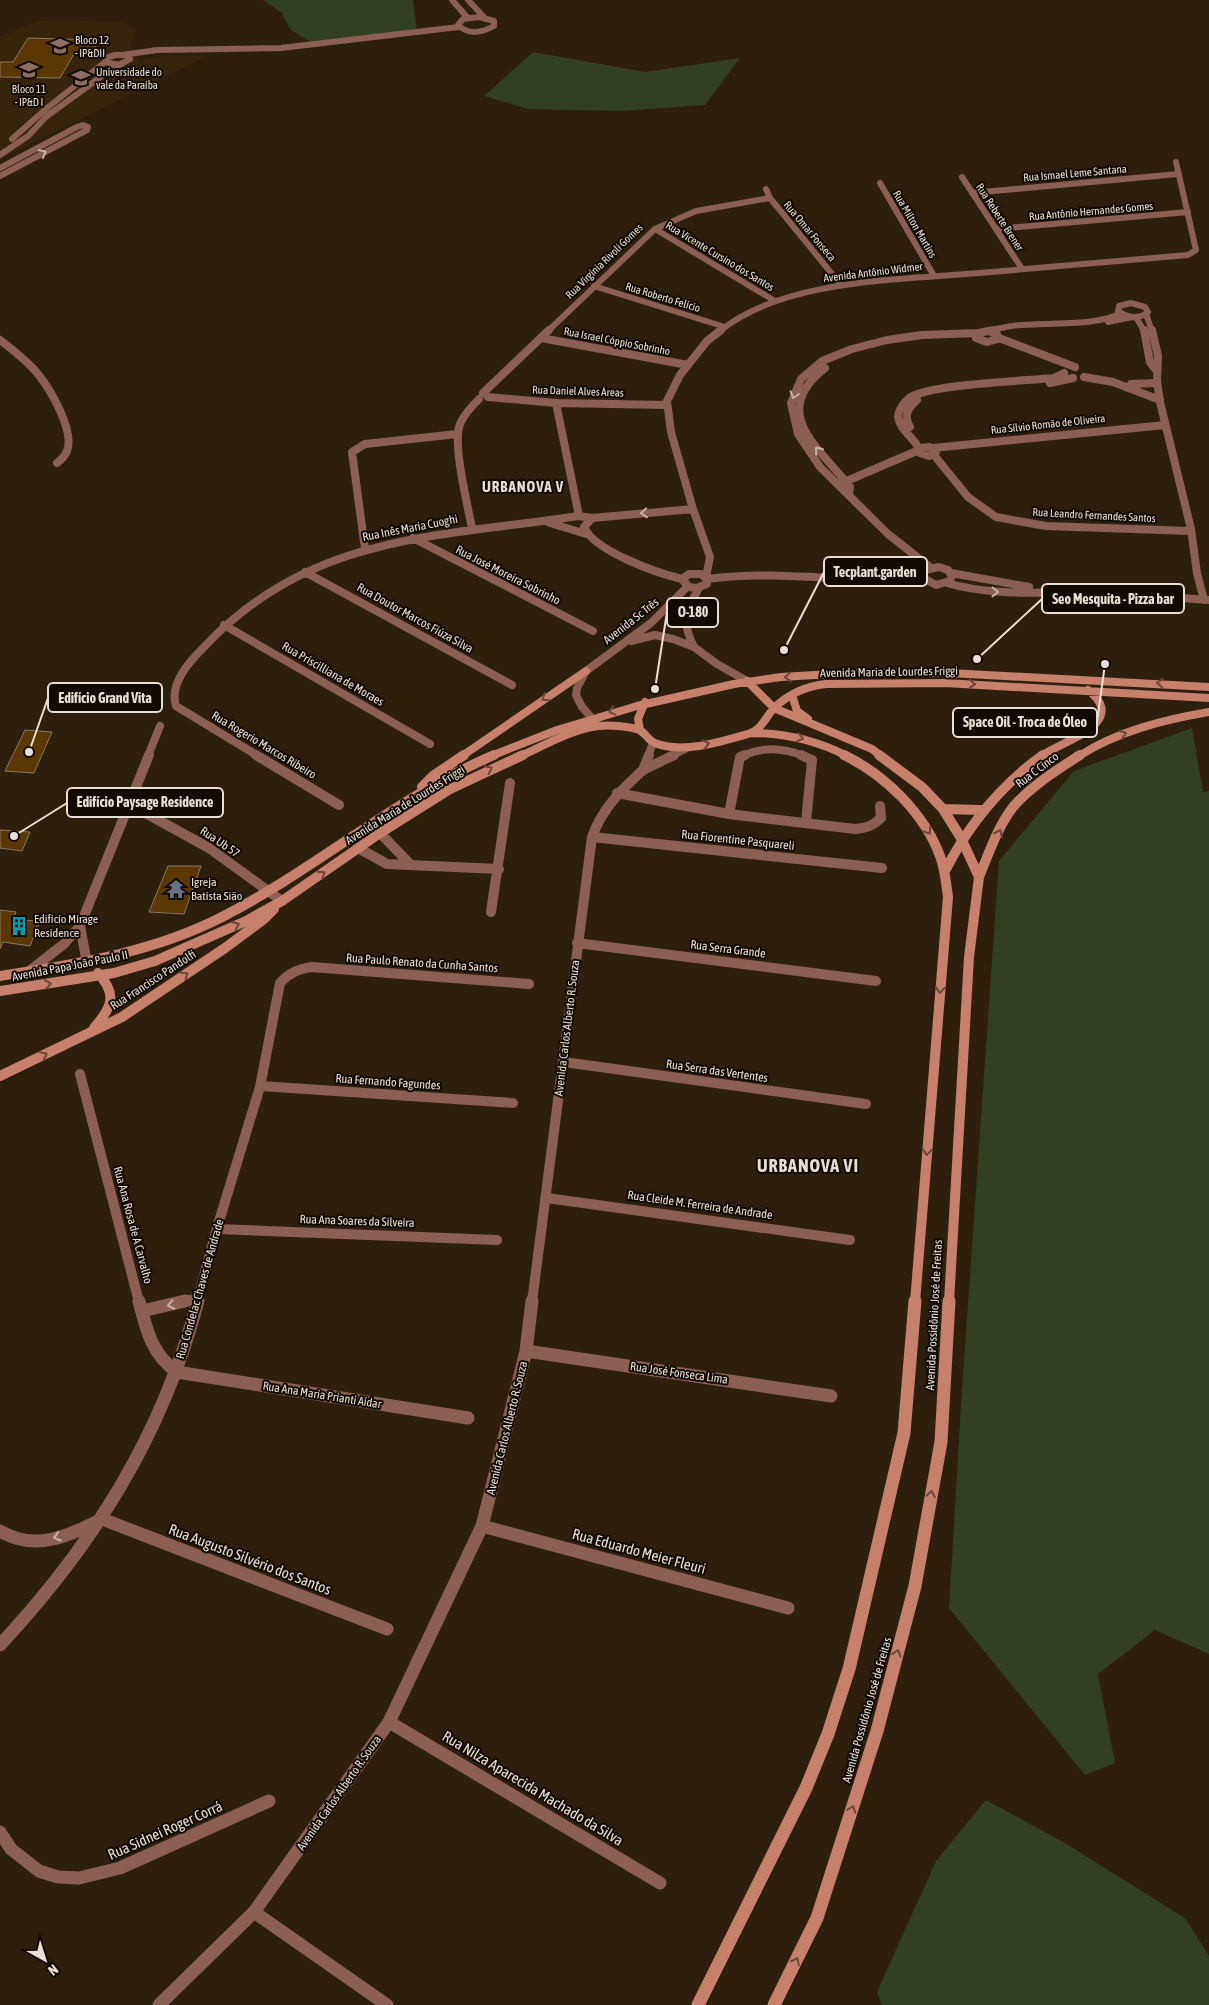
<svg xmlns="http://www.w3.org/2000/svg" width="1209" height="2005" font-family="'Asap Condensed',sans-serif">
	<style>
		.built { fill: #37240b }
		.green { fill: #324021 }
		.building { fill: #5a3704; stroke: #8b7864 }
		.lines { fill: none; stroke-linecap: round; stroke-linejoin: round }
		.street-far3 { stroke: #8b5f52; stroke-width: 6 }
		.street-far2 { stroke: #8b5f52; stroke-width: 8 }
		.street-far1 { stroke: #8b5f52; stroke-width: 10 }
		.street { stroke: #8b5f52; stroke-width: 13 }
		.secondary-far2 { stroke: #c7806c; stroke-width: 8 }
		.secondary-far1 { stroke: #c7806c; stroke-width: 10 }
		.secondary { stroke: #c7806c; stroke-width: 13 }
		.oneway { stroke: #c8b2a6 }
		.oneway2 { stroke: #6c4638 }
		.labels { text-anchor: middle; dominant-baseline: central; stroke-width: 4; stroke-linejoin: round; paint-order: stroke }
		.far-poi-label { font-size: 11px; fill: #e9dfd4; stroke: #110b04; text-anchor: start }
		.far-street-label { font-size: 11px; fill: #e9dfd4; stroke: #110b04 }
		.street-label { font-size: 12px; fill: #e9dfd4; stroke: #110b04 }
		.poi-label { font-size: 12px; fill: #e9dfd4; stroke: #110b04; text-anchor: start }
		.far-district-label { font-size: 15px; font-weight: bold; letter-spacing: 1px; fill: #e9dfd4; stroke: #110b04 }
		.near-street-label { font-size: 15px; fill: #e9dfd4; stroke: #110b04 }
		.district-label { font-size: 18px; font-weight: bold; letter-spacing: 1px; fill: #e9dfd4; stroke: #110b04 }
		.leader { fill: none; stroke: #e9dfd4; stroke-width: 2 }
		.callout-dot { fill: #e9dfd4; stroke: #110b04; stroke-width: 2 }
		.callout { fill: #110b04; stroke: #e9dfd4; stroke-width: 2 }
		.callout-label { font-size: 14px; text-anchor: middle; font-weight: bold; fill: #e9dfd4 }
	</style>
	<rect width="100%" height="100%" fill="#2e1f0d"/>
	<path class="built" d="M56,19L125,23L136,30L130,45L139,59L169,56H206L0,159V37L34,22Z"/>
	<path class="green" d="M263,0H413L417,32L314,44L291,30L281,12Z
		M533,52L645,72L740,58L705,105L621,111L529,109L484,96Z
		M1192,728L1203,792L1209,791V1654L1155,1630L1098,1674L1115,1763L1085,1775L949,1608L962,1390L999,861L1074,771Z
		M986,1800L1063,1842L1185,1918L1209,1956V2005H882L877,1992L936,1861Z"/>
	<path class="building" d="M28,38L99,40L91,54H74L60,78L0,77V62H13Z
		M25,730L52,732L34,773L5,771Z
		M0,830L30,832L22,851L0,848Z
		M168,866H201L184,914L149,912Z
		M0,910L16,912L13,920L40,921L30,946L3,942L0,949Z"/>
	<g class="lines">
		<path class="street-far3" d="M452,0L468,18
			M468,0L484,17
			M479,17L494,21V26C482,33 468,35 458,25L463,19Z
			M115,55H126L130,59L119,65L105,62L108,57Z
			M122,55L157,50L281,48L459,27
			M12,139L47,108L105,62
			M0,155L28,136L47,116L117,65
			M0,168L77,127L83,125L88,127L87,130L0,176
			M962,177L1022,269
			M880,183L934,276
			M766,189L770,198L841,285
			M972,193L1178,174
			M655,229L775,301
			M996,229L1188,212
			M594,286L725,327
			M1131,303L1145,307L1148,312C1138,320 1128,318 1118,311L1119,306Z
			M1146,314L1152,331
			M1136,317L1144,331
			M1108,322L1132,317
			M548,331L655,229L696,211L770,198
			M720,331C784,279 900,280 979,273C1049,267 1118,261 1188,255L1196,250L1176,162
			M989,331C997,329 1004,327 1012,326C1039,322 1099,327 1120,313"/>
		<path class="street-far2" d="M1144,330L1150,362L1156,370
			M1152,330L1158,356L1157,381L1160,402L1191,529L1197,573L1204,600
			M988,331L997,334L998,339L987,342L976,338L979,333Z
			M988,331L995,330
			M541,338L688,365
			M999,338L1075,367
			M0,340C13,350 27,361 38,374C50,389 75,431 67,451C65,456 61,460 57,463
			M825,368C767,413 821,449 850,487L849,494
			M1084,377L1113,382L1160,400
			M1050,383L1073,378
			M1131,384L1157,383
			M483,393L549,330
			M488,397L556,403L667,405
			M556,403L579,516
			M910,427C903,416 908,408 917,400
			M920,448L930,447L936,452L929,456L920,453C918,439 900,432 898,417C898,411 904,402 909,398C929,384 1025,381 1054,378L1064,373
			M933,448L1165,425
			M934,455L968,497L996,517L1046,526L1191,531
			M842,483L919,450
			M592,518L584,527C594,551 657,573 682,579
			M550,523L586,534
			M472,529C468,505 452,445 460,424C464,414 472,406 479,399
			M413,538L593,631
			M365,549L352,452L365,444L457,434
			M939,567L948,570L952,576L950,581L936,585L923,578L922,575L925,570Z
			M931,568L888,534L820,467L798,434L791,403L801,379L822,361L852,349L887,340L922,335L979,333
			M305,572L512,685
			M951,573L1029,587
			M689,574H701L707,579V584L696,588L689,587L682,579Z
			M706,577L710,557L693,509L671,432L667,401L680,375L707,341L721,330
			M707,579C779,569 851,584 924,579
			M947,583C992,596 1037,592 1083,593C1125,594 1167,597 1209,600
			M224,625L430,744
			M631,641L655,635L673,639L694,647L717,664L747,681
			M694,647C681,621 685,612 699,588
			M598,725L582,707L576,695L577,688L586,671L651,623L687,587
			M148,756L160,726
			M258,756L176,706C169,684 189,662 204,647C310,534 438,537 579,516L592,518L693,509
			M648,756L653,743
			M671,756L687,748
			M743,756C763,746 784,748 804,756"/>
		<path class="street-far1" d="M256,755L339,805
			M649,755L643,770L674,755
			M801,755L812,760L806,822
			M617,793L729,814L855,829C866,828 873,826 881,818L880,806
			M129,804L209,848L282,901
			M729,814L740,757L745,755
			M380,833L410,864
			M592,837L882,868
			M358,848L387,864L499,869
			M491,912L510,783
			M80,926L87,963
			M577,943L876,981
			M28,972L64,944L80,926L149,755
			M564,1062L866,1104
			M80,1074L139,1302
			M261,1086L513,1103
			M547,1198L850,1240
			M217,1229L497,1240
			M180,1302L199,1298
			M197,1302L217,1228L260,1087L280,983C289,973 298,969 312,967L529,984
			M532,1302L592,837C602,809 621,790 643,770"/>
		<path class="street" d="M139,1301C146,1329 152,1355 177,1372L468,1418
			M142,1311L185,1301
			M526,1351L831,1396
			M482,1526L788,1608
			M0,1531C36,1552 68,1536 102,1519L387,1629
			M0,1645C94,1544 162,1436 198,1301
			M389,1722L660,1883
			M0,1832L11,1849L39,1871L58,1877L79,1878L120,1868L269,1801
			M254,1912L387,2005
			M159,2005L254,1912L389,1722L482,1526L526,1351L532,1301"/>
		<path class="secondary-far2" d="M747,681L774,708L872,749L881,756
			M792,695L797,711L808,719
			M640,730L638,719L645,702
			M751,733C785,733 816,740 847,756
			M462,756L586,671
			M491,756L557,730L637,706L734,684L781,677L849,673H950L1209,687
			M521,756C545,745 572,729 599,726C608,725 633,726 641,731C646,734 649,741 655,743C681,754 721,742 748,734C762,730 766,716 775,707C789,694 807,686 826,684L945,683L1209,698
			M1041,756C1064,740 1130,723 1088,690
			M1079,756C1118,731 1163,720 1209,712"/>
		<path class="secondary-far1" d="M844,755C885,775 924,813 940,856C945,869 946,883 948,897L915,1302
			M879,755L922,787L943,809L961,838L979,877L969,957L949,1302
			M422,787L433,776L464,755
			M943,809L981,810
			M945,871C969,824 1000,786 1043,755
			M979,877C989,853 997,828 1013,807C1031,786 1057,770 1080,755
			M0,976C76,964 152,953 222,917C316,869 396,797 494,755
			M0,991L114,973L155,961L246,921L282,901L380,833L450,789L523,755
			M94,1028C112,1007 118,995 98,973
			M0,1076L122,1017L225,948L264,919L274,909"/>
		<path class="secondary" d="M698,2005L806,1788L828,1734L849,1669L904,1433L915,1301
			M774,2005L817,1918L877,1731L915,1586L941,1442L949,1301"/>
	</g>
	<defs><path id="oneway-chevron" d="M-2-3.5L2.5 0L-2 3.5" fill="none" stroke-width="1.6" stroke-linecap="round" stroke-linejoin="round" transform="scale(1.25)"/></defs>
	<g class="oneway">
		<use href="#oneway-chevron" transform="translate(43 153) rotate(-28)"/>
		<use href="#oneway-chevron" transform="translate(794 395) rotate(108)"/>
		<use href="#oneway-chevron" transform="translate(818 450) rotate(-129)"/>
		<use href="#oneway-chevron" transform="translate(644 513) rotate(175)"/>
		<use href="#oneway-chevron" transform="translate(995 592) rotate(1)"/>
		<use href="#oneway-chevron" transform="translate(171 1305) rotate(168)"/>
		<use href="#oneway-chevron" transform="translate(57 1537) rotate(163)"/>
	</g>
	<g class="oneway2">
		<use href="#oneway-chevron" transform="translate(788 677) rotate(175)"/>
		<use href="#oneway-chevron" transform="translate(1160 683) rotate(-177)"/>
		<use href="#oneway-chevron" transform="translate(972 684) rotate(3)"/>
		<use href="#oneway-chevron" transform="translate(545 698) rotate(146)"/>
		<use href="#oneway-chevron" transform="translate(612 711) rotate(165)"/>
		<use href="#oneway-chevron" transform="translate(1123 734) rotate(-20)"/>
		<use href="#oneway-chevron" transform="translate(800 738) rotate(13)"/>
		<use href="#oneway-chevron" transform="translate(706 744) rotate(-14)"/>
		<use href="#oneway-chevron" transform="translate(489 769) rotate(-26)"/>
		<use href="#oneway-chevron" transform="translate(928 831) rotate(57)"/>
		<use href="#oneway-chevron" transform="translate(999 833) rotate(-64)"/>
		<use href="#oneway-chevron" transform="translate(322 874) rotate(-35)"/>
		<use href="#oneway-chevron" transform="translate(236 925) rotate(-25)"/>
		<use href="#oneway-chevron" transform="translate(185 975) rotate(-34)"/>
		<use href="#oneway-chevron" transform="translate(48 984) rotate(-9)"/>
		<use href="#oneway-chevron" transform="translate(940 990) rotate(95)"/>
		<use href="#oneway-chevron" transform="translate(44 1055) rotate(-26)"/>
		<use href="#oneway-chevron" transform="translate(927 1152) rotate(95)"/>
		<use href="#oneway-chevron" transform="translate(931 1494) rotate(-80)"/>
		<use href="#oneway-chevron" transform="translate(897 1653) rotate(-75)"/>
		<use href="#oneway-chevron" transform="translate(852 1809) rotate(-72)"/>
		<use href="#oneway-chevron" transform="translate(796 1961) rotate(-64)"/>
	</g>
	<defs>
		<g id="university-bare" transform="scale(1.5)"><path d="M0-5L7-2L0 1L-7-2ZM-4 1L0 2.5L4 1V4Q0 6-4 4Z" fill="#8d6e63" stroke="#110b04" stroke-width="2.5" paint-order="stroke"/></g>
		<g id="temple-bare" transform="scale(1.5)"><path d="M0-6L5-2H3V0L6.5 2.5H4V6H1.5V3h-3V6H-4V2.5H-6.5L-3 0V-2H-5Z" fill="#6b7280" stroke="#110b04" stroke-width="2.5" paint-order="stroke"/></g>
		<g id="building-bare" transform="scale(1.5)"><path d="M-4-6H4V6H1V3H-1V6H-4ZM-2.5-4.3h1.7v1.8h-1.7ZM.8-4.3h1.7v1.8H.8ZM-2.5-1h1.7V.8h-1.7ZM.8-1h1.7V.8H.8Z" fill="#0f9aa8" stroke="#110b04" stroke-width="2.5" paint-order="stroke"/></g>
	</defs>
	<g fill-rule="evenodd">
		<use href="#university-bare" x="60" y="46"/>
		<use href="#university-bare" x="29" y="70"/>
		<use href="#university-bare" x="81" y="78"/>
		<use href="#temple-bare" x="176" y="889"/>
		<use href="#building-bare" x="19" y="926"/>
	</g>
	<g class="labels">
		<g class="far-poi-label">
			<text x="75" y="40">Bloco 12<tspan x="75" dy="13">- IP&amp;DII</tspan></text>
			<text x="96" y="72">Universidade do<tspan x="96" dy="13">vale da Paraíba</tspan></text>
			<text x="29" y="89" text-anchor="middle">Bloco 11<tspan x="29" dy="13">- IP&amp;D I</tspan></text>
		</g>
		<g class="far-street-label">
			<text transform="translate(1075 173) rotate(-5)">Rua Ismael Leme Santana</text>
			<text transform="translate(1091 211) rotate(-5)">Rua Antônio Hernandes Gomes</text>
			<text transform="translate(1000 217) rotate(57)">Rua Reberte Brener</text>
			<text transform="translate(915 224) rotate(60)">Rua Milton Martins</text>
			<text transform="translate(810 231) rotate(50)">Rua Omar Fonseca</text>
			<text transform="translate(720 256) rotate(31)">Rua Vicente Cursino dos Santos</text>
			<text transform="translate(604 261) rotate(-44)">Rua Virgínia Rivoli Gomes</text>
			<text transform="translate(873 272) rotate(-7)">Avenida Antônio Widmer</text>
			<text transform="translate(663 297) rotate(17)">Rua Roberto Felício</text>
			<text transform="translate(617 341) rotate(11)">Rua Israel Cóppio Sobrinho</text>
			<text transform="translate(578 391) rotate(2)">Rua Daniel Alves Áreas</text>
			<text transform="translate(1048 424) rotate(-6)">Rua Sílvio Romão de Oliveira</text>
			<text transform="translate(1094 515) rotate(3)">Rua Leandro Fernandes Santos</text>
		</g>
		<g class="street-label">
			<text transform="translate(410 528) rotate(-11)">Rua Inês Maria Cuoghi</text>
			<text transform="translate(508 575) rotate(27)">Rua José Moreira Sobrinho</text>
			<text transform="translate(415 618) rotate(29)">Rua Doutor Marcos Fiúza Silva</text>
			<text transform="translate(631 621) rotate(-38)">Avenida Sc Três</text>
			<text transform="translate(889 672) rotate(-1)">Avenida Maria de Lourdes Friggi</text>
			<text transform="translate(333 674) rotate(30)">Rua Priscilliana de Moraes</text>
			<text transform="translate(264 745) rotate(31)">Rua Rogerio Marcos Ribeiro</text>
			<text transform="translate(1037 770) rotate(-37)">Rua C Cinco</text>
			<text transform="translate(405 805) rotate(-32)">Avenida Maria de Lourdes Friggi</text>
			<text transform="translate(738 840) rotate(6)">Rua Fiorentine Pasquareli</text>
			<text transform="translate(220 842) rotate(34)">Rua Ub 57</text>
			<text transform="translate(728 949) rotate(7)">Rua Serra Grande</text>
			<text transform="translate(422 963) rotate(4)">Rua Paulo Renato da Cunha Santos</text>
			<text transform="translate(70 966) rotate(-11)">Avenida Papa João Paulo II</text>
			<text transform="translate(153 980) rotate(-33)">Rua Francisco Pandolfi</text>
			<text transform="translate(567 1028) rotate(-83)">Avenida Carlos Alberto R. Souza</text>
			<text transform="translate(717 1071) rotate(8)">Rua Serra das Vertentes</text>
			<text transform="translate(388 1082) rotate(4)">Rua Fernando Fagundes</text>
			<text transform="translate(700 1205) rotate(8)">Rua Cleide M. Ferreira de Andrade</text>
			<text transform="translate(357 1221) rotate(2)">Rua Ana Soares da Silveira</text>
			<text transform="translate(133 1225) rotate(75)">Rua Ana Rosa de A Carvalho</text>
			<text transform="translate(200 1289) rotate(-74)">Rua Condelac Chaves de Andrade</text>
			<text transform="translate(934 1315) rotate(-87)">Avenida Possidônio José de Freitas</text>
			<text transform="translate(679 1373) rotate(8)">Rua José Fonseca Lima</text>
			<text transform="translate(322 1395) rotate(9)">Rua Ana Maria Prianti Aidar</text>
			<text transform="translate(507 1428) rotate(-76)">Avenida Carlos Alberto R. Souza</text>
			<text transform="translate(867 1710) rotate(-74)">Avenida Possidônio José de Freitas</text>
			<text transform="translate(339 1793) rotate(-55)">Avenida Carlos Alberto R. Souza</text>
		</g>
		<g class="poi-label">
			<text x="191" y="882">Igreja<tspan x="191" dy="14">Batista Sião</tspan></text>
			<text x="34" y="919">Edifício Mirage<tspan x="34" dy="14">Residence</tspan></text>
		</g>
		<g class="far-district-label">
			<text x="523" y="486">URBANOVA V</text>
		</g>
		<g class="near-street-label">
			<text transform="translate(639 1551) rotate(15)">Rua Eduardo Meier Fleuri</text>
			<text transform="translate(250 1559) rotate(21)">Rua Augusto Silvério dos Santos</text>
			<text transform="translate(533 1788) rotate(31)">Rua Nilza Aparecida Machado da Silva</text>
			<text transform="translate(165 1830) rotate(-24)">Rua Sidnei Roger Corrá</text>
		</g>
		<g class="district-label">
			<text x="808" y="1165">URBANOVA VI</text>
		</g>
	</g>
	<path class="leader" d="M784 650L824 572M977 659L1042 599M655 689L667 612M29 752L48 698M1105 664L1097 722M14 836L67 803"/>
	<g class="callout-dot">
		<circle cx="784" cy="650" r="5"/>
		<circle cx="977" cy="659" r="5"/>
		<circle cx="655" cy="689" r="5"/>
		<circle cx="29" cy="752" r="5"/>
		<circle cx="1105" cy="664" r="5"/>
		<circle cx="14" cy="836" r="5"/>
	</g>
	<g class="callout">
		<rect x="824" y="557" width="103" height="29" rx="5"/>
		<rect x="1042" y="584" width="142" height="29" rx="5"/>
		<rect x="667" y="598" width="51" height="29" rx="5"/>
		<rect x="48" y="683" width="114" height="29" rx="5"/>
		<rect x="953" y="708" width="144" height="29" rx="5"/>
		<rect x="67" y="788" width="156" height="29" rx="5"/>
	</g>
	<g class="callout-label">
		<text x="875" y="577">Tecplant.garden</text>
		<text x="1113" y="604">Seo Mesquita - Pizza bar</text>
		<text x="693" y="617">O-180</text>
		<text x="105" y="703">Edifício Grand Vita</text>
		<text x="1025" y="727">Space Oil - Troca de Óleo</text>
		<text x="145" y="807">Edifício Paysage Residence</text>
	</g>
	<g transform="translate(45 1960) rotate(141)" stroke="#110b04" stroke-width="4" paint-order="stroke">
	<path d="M0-4L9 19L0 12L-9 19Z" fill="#e9dfd4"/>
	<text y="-8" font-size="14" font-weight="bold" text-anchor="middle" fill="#e9dfd4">N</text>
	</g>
</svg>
